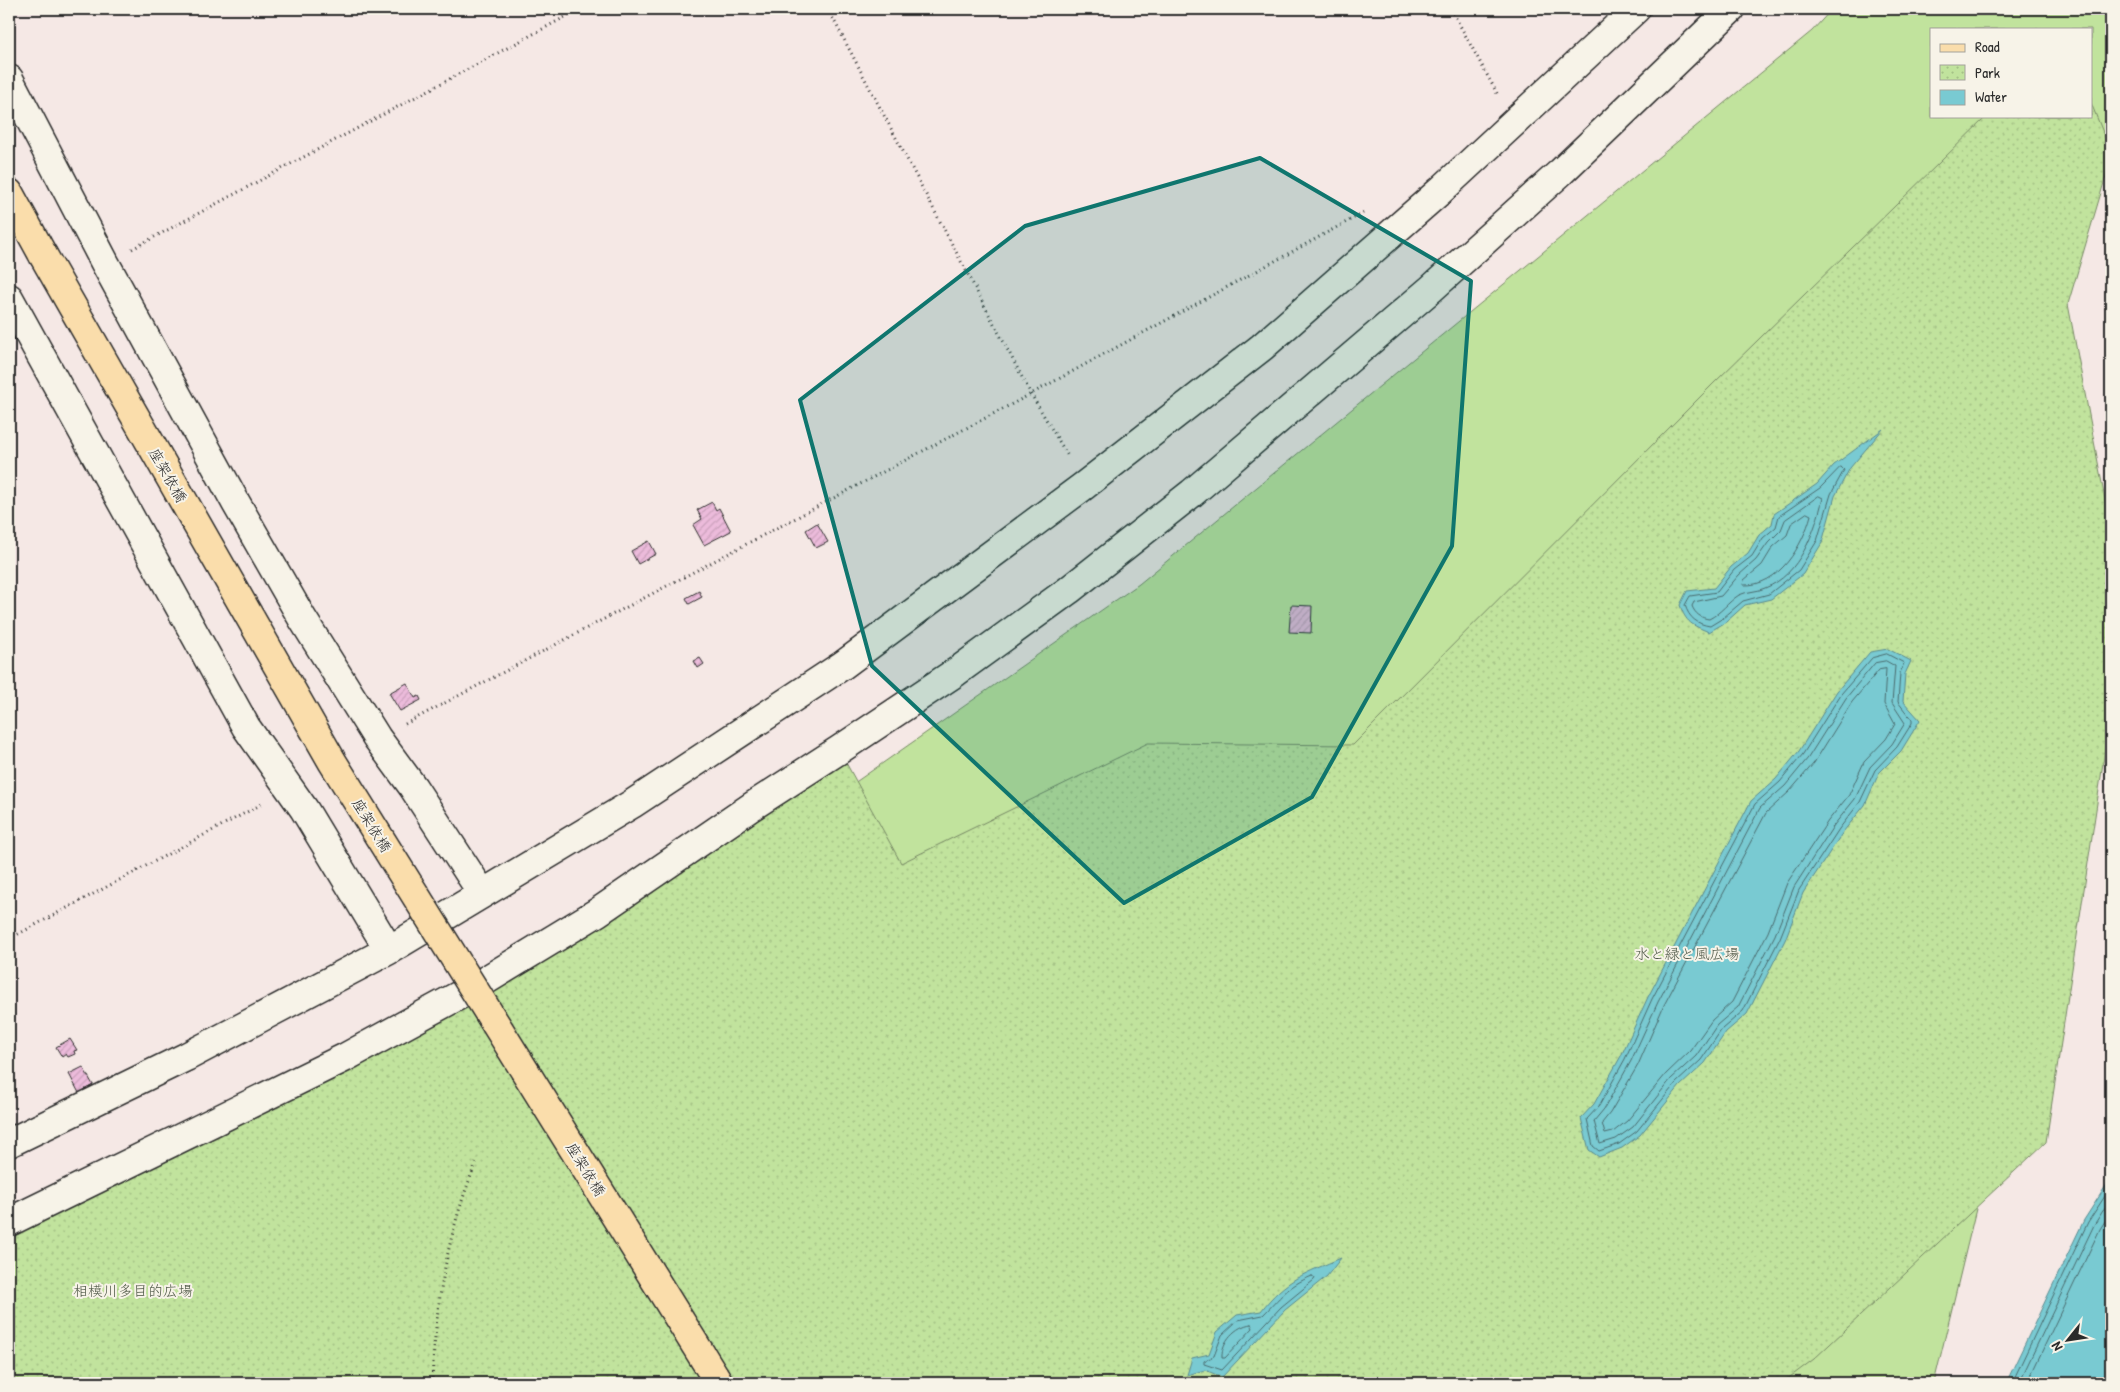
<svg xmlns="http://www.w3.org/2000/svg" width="2120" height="1392" font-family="'Patrick Hand','Klee One',sans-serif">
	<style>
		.grass { fill: #c1e39d; stroke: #768764; fill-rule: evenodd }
		.park { fill: url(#park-dots); stroke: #768764 }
		.water { fill: #79cad2; stroke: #5a8a8f }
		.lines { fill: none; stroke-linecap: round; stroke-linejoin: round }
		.shore { stroke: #4a6b6e; stroke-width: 1 }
		.building { fill: url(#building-hatch); stroke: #2b2b2b }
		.street-casing { stroke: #2b2b2b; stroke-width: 31 }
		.primary-casing { stroke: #2b2b2b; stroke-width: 31 }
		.path { stroke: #2b2b2b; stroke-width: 3; stroke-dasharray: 1 4; stroke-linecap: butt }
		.street { stroke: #f7f3e8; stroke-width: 28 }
		.primary { stroke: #faddab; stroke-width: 28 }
		.primary-bridge-casing { stroke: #2b2b2b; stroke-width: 31; stroke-linecap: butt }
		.primary-bridge { stroke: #faddab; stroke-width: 28 }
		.marked { fill: #0f766e; fill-opacity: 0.2; stroke: #0f766e; stroke-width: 4; stroke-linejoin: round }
		.labels { text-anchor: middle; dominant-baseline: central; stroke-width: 4; stroke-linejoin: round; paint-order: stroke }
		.street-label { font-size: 15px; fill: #2b2b2b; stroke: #f7f3e8 }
		.park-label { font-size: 15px; fill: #505948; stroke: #f7f3e8 }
	</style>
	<defs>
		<pattern id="park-dots" width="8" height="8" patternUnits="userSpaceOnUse" patternTransform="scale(1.25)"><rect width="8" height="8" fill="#c1e39d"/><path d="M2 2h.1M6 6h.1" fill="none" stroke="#a6c387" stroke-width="1.8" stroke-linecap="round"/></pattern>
		<pattern id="building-hatch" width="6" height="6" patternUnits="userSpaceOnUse" patternTransform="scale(1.25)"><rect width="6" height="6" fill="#ecbbdb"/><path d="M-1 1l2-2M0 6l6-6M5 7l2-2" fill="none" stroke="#cba1bc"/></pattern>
	</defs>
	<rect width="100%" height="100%" fill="#f5e8e5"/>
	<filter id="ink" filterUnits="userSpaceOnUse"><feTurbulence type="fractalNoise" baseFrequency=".02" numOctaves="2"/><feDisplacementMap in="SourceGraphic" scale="10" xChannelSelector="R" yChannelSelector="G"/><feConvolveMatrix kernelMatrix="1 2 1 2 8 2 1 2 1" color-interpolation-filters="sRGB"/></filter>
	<g filter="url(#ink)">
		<path class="grass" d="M1832,9H2111V157L1881,522L2043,931L1934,1383H802L787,830L1139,584L1812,31ZM1931,29H2091V116H1931Z"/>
		<path class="park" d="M2091,103L2111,152V159L2068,304L2111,531V710L2046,1142L1814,1359L1782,1383H9V1222L344,1058L839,750L901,863L1148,743L1353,745L1713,384L1987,116H2091Z"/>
		<path class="water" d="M1883,429L1850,468L1835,496L1822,543L1803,574L1771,599L1745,605L1726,622L1709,632C1692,625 1686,623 1680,605L1687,591L1714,588L1731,567L1748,553L1759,535L1772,524L1774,514L1817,484L1834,465Z
			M1888,649L1911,661L1905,674L1903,701L1920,720L1901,751L1879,773L1865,805L1843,832L1803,893L1785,940L1747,1014L1726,1032L1705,1063L1680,1086L1640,1135L1622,1148L1599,1157L1589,1150L1581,1118L1594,1104L1621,1056L1648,997L1751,801L1776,779L1799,751L1837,691L1870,652Z
			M2111,1178V1383H2006L2084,1220Z
			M1341,1258L1327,1276L1285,1310L1222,1377L1205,1370L1187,1375L1192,1358L1209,1354L1217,1332L1237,1315L1261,1311C1285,1279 1306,1273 1341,1258Z"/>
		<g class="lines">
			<path class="shore" d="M1841,467L1844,470L1831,494L1817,541L1799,570L1769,594L1743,601L1723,618L1710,626C1697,624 1689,618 1685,605L1690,596L1717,592L1734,570L1752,556L1763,538L1776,527L1779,516L1820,488Z
				M1819,496L1823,498C1815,531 1800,575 1765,588C1757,592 1747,591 1739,595C1728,602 1721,613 1709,619C1701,618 1695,614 1692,606L1694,602L1721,596L1739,575L1756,560L1768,543L1781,530L1785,520Z
				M1807,513L1811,515C1803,545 1779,587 1743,585L1744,580L1762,565L1773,547L1787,535L1791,524Z
				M1887,654L1904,663L1900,673L1898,702L1912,720V723L1897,747L1875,770L1860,802L1839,829L1799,890L1780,938L1743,1011L1722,1029L1701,1060L1676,1083L1637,1131L1619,1144L1599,1151L1593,1146L1587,1119L1599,1106L1625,1059L1652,999L1755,804L1780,782L1803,754L1841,694L1872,658Z
				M1886,661L1895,666L1892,703L1905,723L1892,744L1870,767L1855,799L1834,825L1794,887L1775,935L1738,1007L1717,1025L1696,1056L1671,1079L1633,1127L1616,1139L1600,1144L1594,1121L1604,1109L1631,1061L1658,1002L1760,808L1785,786L1808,758L1846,698L1875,663Z
				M1886,669L1884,704L1895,724L1886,739L1864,762L1849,795L1828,821L1787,883L1768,932L1732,1002L1712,1020L1690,1051L1666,1074L1627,1121L1613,1132L1605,1134L1602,1123L1610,1113L1638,1065L1664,1005L1766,813L1790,791L1814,763L1852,702L1879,670Z
				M1312,1276L1315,1278L1314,1280L1281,1307L1222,1370L1204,1364V1361L1214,1356L1222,1335L1238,1320L1263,1315C1280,1298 1287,1286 1312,1276Z
				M1251,1324L1253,1328L1225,1358H1222C1221,1341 1236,1326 1251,1324Z
				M2012,1383L2088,1222L2111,1187
				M2019,1383L2094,1225L2111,1198
				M2027,1383L2100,1229L2111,1212"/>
		</g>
		<path class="building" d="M712,502L716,510L719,508L731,531L704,545L693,525L702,519L697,510Z
			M817,523L828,542L816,548L806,530Z
			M649,541L656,554L638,564L631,551Z
			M699,591L702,597L689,604L686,598Z
			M1291,605L1312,606L1311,633L1289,632Z
			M700,658L704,664L698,668L694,661Z
			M407,683L415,698L419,696L421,700L400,711L389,693Z
			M70,1039L77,1050L74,1051L75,1054L68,1057L66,1054L62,1057L56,1047Z
			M83,1067L93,1085L79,1093L69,1074Z"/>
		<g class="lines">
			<g class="street-casing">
				<path id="street" d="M9,79L105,263L236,503L302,618L377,738L413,787L482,893
					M9,298L246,727L304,809L389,950
					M9,1143L186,1057L389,950L632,804L843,665L1085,485L1262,347L1440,191L1636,9
					M9,1222L344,1058L478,985L598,912L751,807L839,750L956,672L1069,590L1192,493L1431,289L1561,172L1731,9"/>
			</g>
			<g class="primary-casing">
				<path id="primary" d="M9,193L43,255"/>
			</g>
			<path class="path" d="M828,9L1031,394L1069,458
				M1451,9L1498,95
				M132,249L580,9
				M405,724L1031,394L1363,213
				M9,939L262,804
				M432,1383C435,1308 447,1233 476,1163"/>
			<use href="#street" class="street"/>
			<use href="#primary" class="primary"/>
			<g class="primary-bridge-casing">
				<path id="primary-bridge" d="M43,255L332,761L719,1383"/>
			</g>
			<use href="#primary-bridge" class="primary-bridge"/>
		</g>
	</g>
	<path class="marked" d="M1260,158L1471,281L1452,546L1312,797L1124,903L872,666L800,400L1025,226Z"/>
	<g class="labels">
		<g class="street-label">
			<text transform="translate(168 475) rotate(60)">座架依橋</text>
			<text transform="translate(372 825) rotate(58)">座架依橋</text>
			<text transform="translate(586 1169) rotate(58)">座架依橋</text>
		</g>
		<g class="park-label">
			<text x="1687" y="953">水と緑と風広場</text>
			<text x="133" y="1290">相模川多目的広場</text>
		</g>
	</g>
	<rect width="2120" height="1392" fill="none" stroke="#f7f3e8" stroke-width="30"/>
	<rect x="15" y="15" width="2090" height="1362" fill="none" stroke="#2b2b2b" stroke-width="2" filter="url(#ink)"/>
	<rect x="1930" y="28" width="162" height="90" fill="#f7f3e8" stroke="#a5a39c"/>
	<rect x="1940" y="44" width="25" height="8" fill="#faddab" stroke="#a5a39c"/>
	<text x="1975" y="52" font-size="15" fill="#2b2b2b">Road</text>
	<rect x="1940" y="65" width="25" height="15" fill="url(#park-dots)" stroke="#a5a39c"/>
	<text x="1975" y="78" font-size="15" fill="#2b2b2b">Park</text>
	<rect x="1940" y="90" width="25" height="15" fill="#79cad2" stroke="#a5a39c"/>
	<text x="1975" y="102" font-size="15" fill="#2b2b2b">Water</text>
	<g transform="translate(2068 1340) rotate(240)" stroke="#f7f3e8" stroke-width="4" paint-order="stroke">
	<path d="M0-4L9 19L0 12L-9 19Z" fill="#2b2b2b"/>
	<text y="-8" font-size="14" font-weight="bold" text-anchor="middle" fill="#2b2b2b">N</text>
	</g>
</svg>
